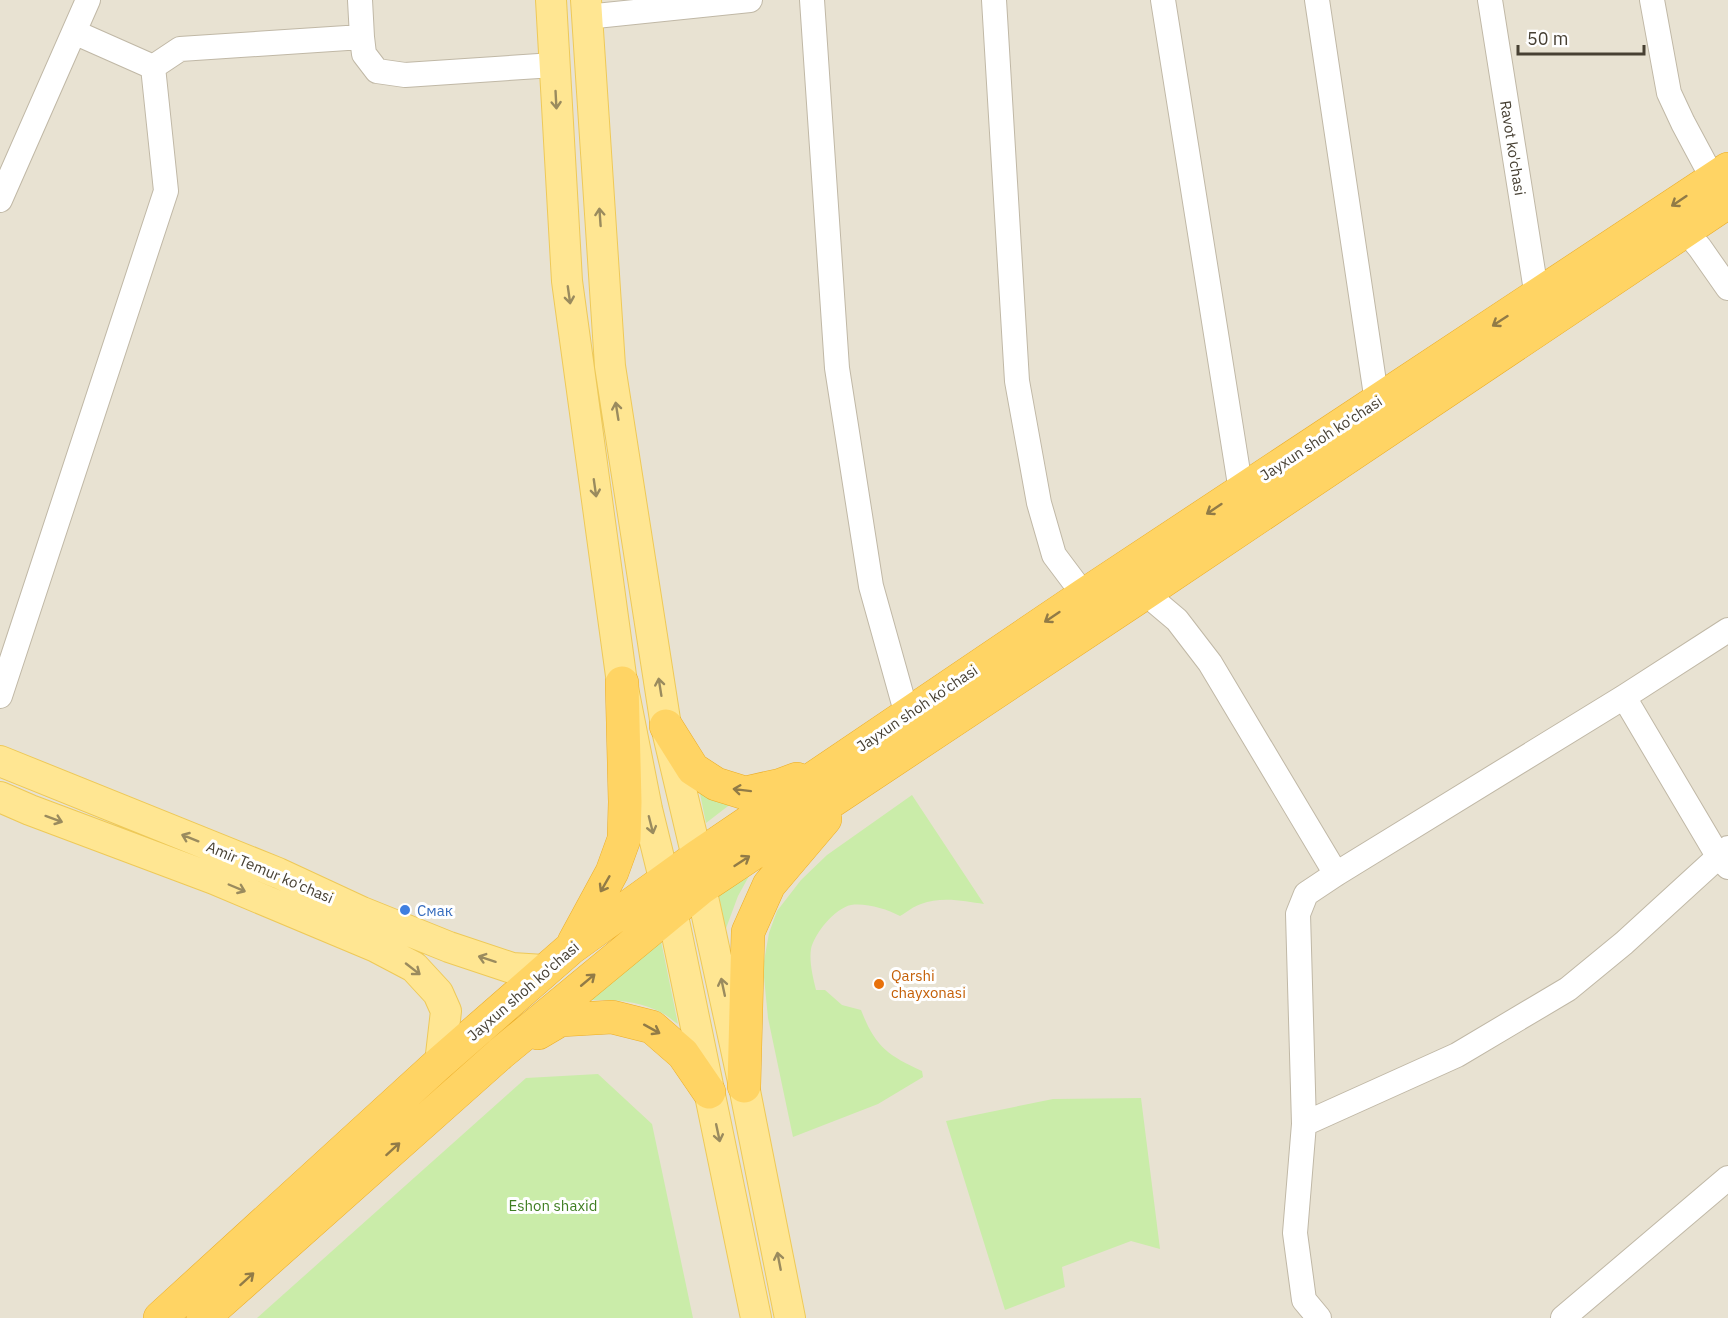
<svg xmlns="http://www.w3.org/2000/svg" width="1728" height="1318" font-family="'IBM Plex Sans',sans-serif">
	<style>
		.residential { fill: #e8e2d2 }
		.green { fill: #caeca9 }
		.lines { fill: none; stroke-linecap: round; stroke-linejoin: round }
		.minor-casing { stroke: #c0b8a6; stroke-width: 26 }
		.major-casing { stroke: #eec958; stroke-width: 32 }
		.highway-casing { stroke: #ebad27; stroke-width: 34 }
		.minor { stroke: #fff; stroke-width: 24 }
		.major { stroke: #ffe692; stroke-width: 30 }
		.highway { stroke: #ffd464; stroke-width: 33 }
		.oneway { stroke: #9a8b5e }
		.oneway2 { stroke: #917b47 }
		.shop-dot { fill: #3f7fe0; stroke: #fff; stroke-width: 2 }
		.food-dot { fill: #e8710a; stroke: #fff; stroke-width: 2 }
		.labels { text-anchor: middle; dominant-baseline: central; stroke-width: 6; stroke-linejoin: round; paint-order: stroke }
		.street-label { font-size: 15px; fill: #474033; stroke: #fff }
		.shop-label { font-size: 15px; fill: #366cbe; stroke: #fff; text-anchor: start }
		.food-label { font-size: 15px; fill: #c56008; stroke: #fff; text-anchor: start }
		.park-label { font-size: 15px; fill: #3f7e22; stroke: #fff }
	</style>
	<rect width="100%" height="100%" fill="#f4f0e4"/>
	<path class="residential" d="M0,0H1728V1318H0Z"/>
	<path class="green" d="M699,789L732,803L706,823Z
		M912,795L984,904C965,901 941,896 921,904C914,906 907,912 900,916C886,909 867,903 851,905C835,908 814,934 811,949C809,962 813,977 816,990H825L842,1005L861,1010C875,1046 887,1055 922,1071L923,1077L878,1104L793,1137L768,1018L763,967L769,933L777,911L801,880L827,855Z
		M754,867L738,896L725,931L718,890Z
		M660,936L678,1024C673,1021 668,1016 662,1013C637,999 606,999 578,1001Z
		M598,1074L652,1124L693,1318H257L526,1078Z
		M1141,1098L1160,1249L1131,1241L1062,1267L1065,1287L1005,1310L946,1121L1053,1099Z"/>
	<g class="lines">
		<g class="minor-casing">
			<path id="minor" d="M812,0L837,368L871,586L907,715
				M994,0L1017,381L1039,503L1054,555L1084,595
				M1163,0L1241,491
				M1317,0L1377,402
				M1490,0L1537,297
				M1652,0L1669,93L1683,123L1713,179
				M586,17L750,0
				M362,37L364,54L377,71L405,75L554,65
				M153,67L180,49L362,37L360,0
				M0,200L88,0
				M1686,231L1700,248L1728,288
				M1145,593L1177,620L1210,663L1336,874
				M0,696L166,191L153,67L74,32
				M1624,697L1718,856L1728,867
				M1304,1124L1457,1055L1568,989L1624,943L1728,848
				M1319,1318L1304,1300L1295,1233L1304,1124L1298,914L1306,894L1336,874L1624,697L1728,630
				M1563,1318L1728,1178"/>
		</g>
		<g class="major-casing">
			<path id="major" d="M551,0L567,281L622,683L647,809L672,911L756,1318
				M586,0L610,366L666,726L697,857L701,888L744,1086L790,1318
				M0,761L278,873L362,912L449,947L512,968L544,970
				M0,797L30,810L214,879L376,947L414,967L438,993L446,1011L440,1063"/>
		</g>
		<g class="highway-casing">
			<path id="highway" d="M666,726L693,769L716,784L745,793L781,785L797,779
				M574,942L612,872L624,839L625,802L622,683
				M538,1033L560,1020L612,1017L652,1027L683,1054L709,1092
				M744,1086L748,932L769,885L825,819
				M160,1318L436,1066L571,948L697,857L1084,595L1728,169
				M203,1318L500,1054L701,888L1145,593L1728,202"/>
		</g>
		<use href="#minor" class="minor"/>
		<use href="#major" class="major"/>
		<use href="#highway" class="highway"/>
	</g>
	<defs><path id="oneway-shaft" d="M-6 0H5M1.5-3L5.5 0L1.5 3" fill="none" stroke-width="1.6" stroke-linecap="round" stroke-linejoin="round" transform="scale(1.5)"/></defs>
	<g class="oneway">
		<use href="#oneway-shaft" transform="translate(556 100) rotate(87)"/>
		<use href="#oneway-shaft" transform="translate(600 217) rotate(-94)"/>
		<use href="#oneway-shaft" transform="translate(569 295) rotate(82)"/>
		<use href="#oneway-shaft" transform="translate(617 411) rotate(-99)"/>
		<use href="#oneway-shaft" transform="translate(595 488) rotate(82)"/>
		<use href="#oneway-shaft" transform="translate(660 687) rotate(-99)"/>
		<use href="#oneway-shaft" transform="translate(54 819) rotate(20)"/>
		<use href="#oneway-shaft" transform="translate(651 825) rotate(76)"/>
		<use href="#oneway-shaft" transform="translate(190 838) rotate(-158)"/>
		<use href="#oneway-shaft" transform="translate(237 888) rotate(23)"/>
		<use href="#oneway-shaft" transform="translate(487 959) rotate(-162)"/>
		<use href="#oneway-shaft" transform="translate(413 969) rotate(38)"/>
		<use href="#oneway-shaft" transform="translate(723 987) rotate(-102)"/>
		<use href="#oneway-shaft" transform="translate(718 1133) rotate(78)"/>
		<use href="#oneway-shaft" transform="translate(779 1261) rotate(-101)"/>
	</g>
	<g class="oneway2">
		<use href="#oneway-shaft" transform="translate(1679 201) rotate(146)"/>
		<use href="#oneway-shaft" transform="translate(1500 321) rotate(147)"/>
		<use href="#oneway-shaft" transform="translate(1214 509) rotate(146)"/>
		<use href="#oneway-shaft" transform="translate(1052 617) rotate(146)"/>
		<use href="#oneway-shaft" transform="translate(742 790) rotate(-173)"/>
		<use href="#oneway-shaft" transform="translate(742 861) rotate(-33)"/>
		<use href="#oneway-shaft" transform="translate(605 884) rotate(120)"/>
		<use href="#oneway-shaft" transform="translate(588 980) rotate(-40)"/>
		<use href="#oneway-shaft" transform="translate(652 1029) rotate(29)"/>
		<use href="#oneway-shaft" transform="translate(393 1149) rotate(-42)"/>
		<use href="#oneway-shaft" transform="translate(247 1279) rotate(-42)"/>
	</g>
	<circle class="shop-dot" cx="405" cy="910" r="6"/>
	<circle class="food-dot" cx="879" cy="984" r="6"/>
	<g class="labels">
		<g class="street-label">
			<text transform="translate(1513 148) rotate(81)">Ravot ko'chasi</text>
			<text transform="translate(1321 438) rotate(-33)">Jayxun shoh ko'chasi</text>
			<text transform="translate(917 708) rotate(-34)">Jayxun shoh ko'chasi</text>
			<text transform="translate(270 872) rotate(23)">Amir Temur ko'chasi</text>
			<text transform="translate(523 991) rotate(-41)">Jayxun shoh ko'chasi</text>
		</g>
		<g class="shop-label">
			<text x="417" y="910">Смак</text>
		</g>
		<g class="food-label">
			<text x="891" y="975">Qarshi<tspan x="891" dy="17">chayxonasi</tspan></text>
		</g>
		<g class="park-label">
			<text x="553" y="1205">Eshon shaxid</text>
		</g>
	</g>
	<path d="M1518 45v9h126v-9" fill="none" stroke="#474033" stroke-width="3"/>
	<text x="1527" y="45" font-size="18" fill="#474033" stroke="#ffffff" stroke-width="4.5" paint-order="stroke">50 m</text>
</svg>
